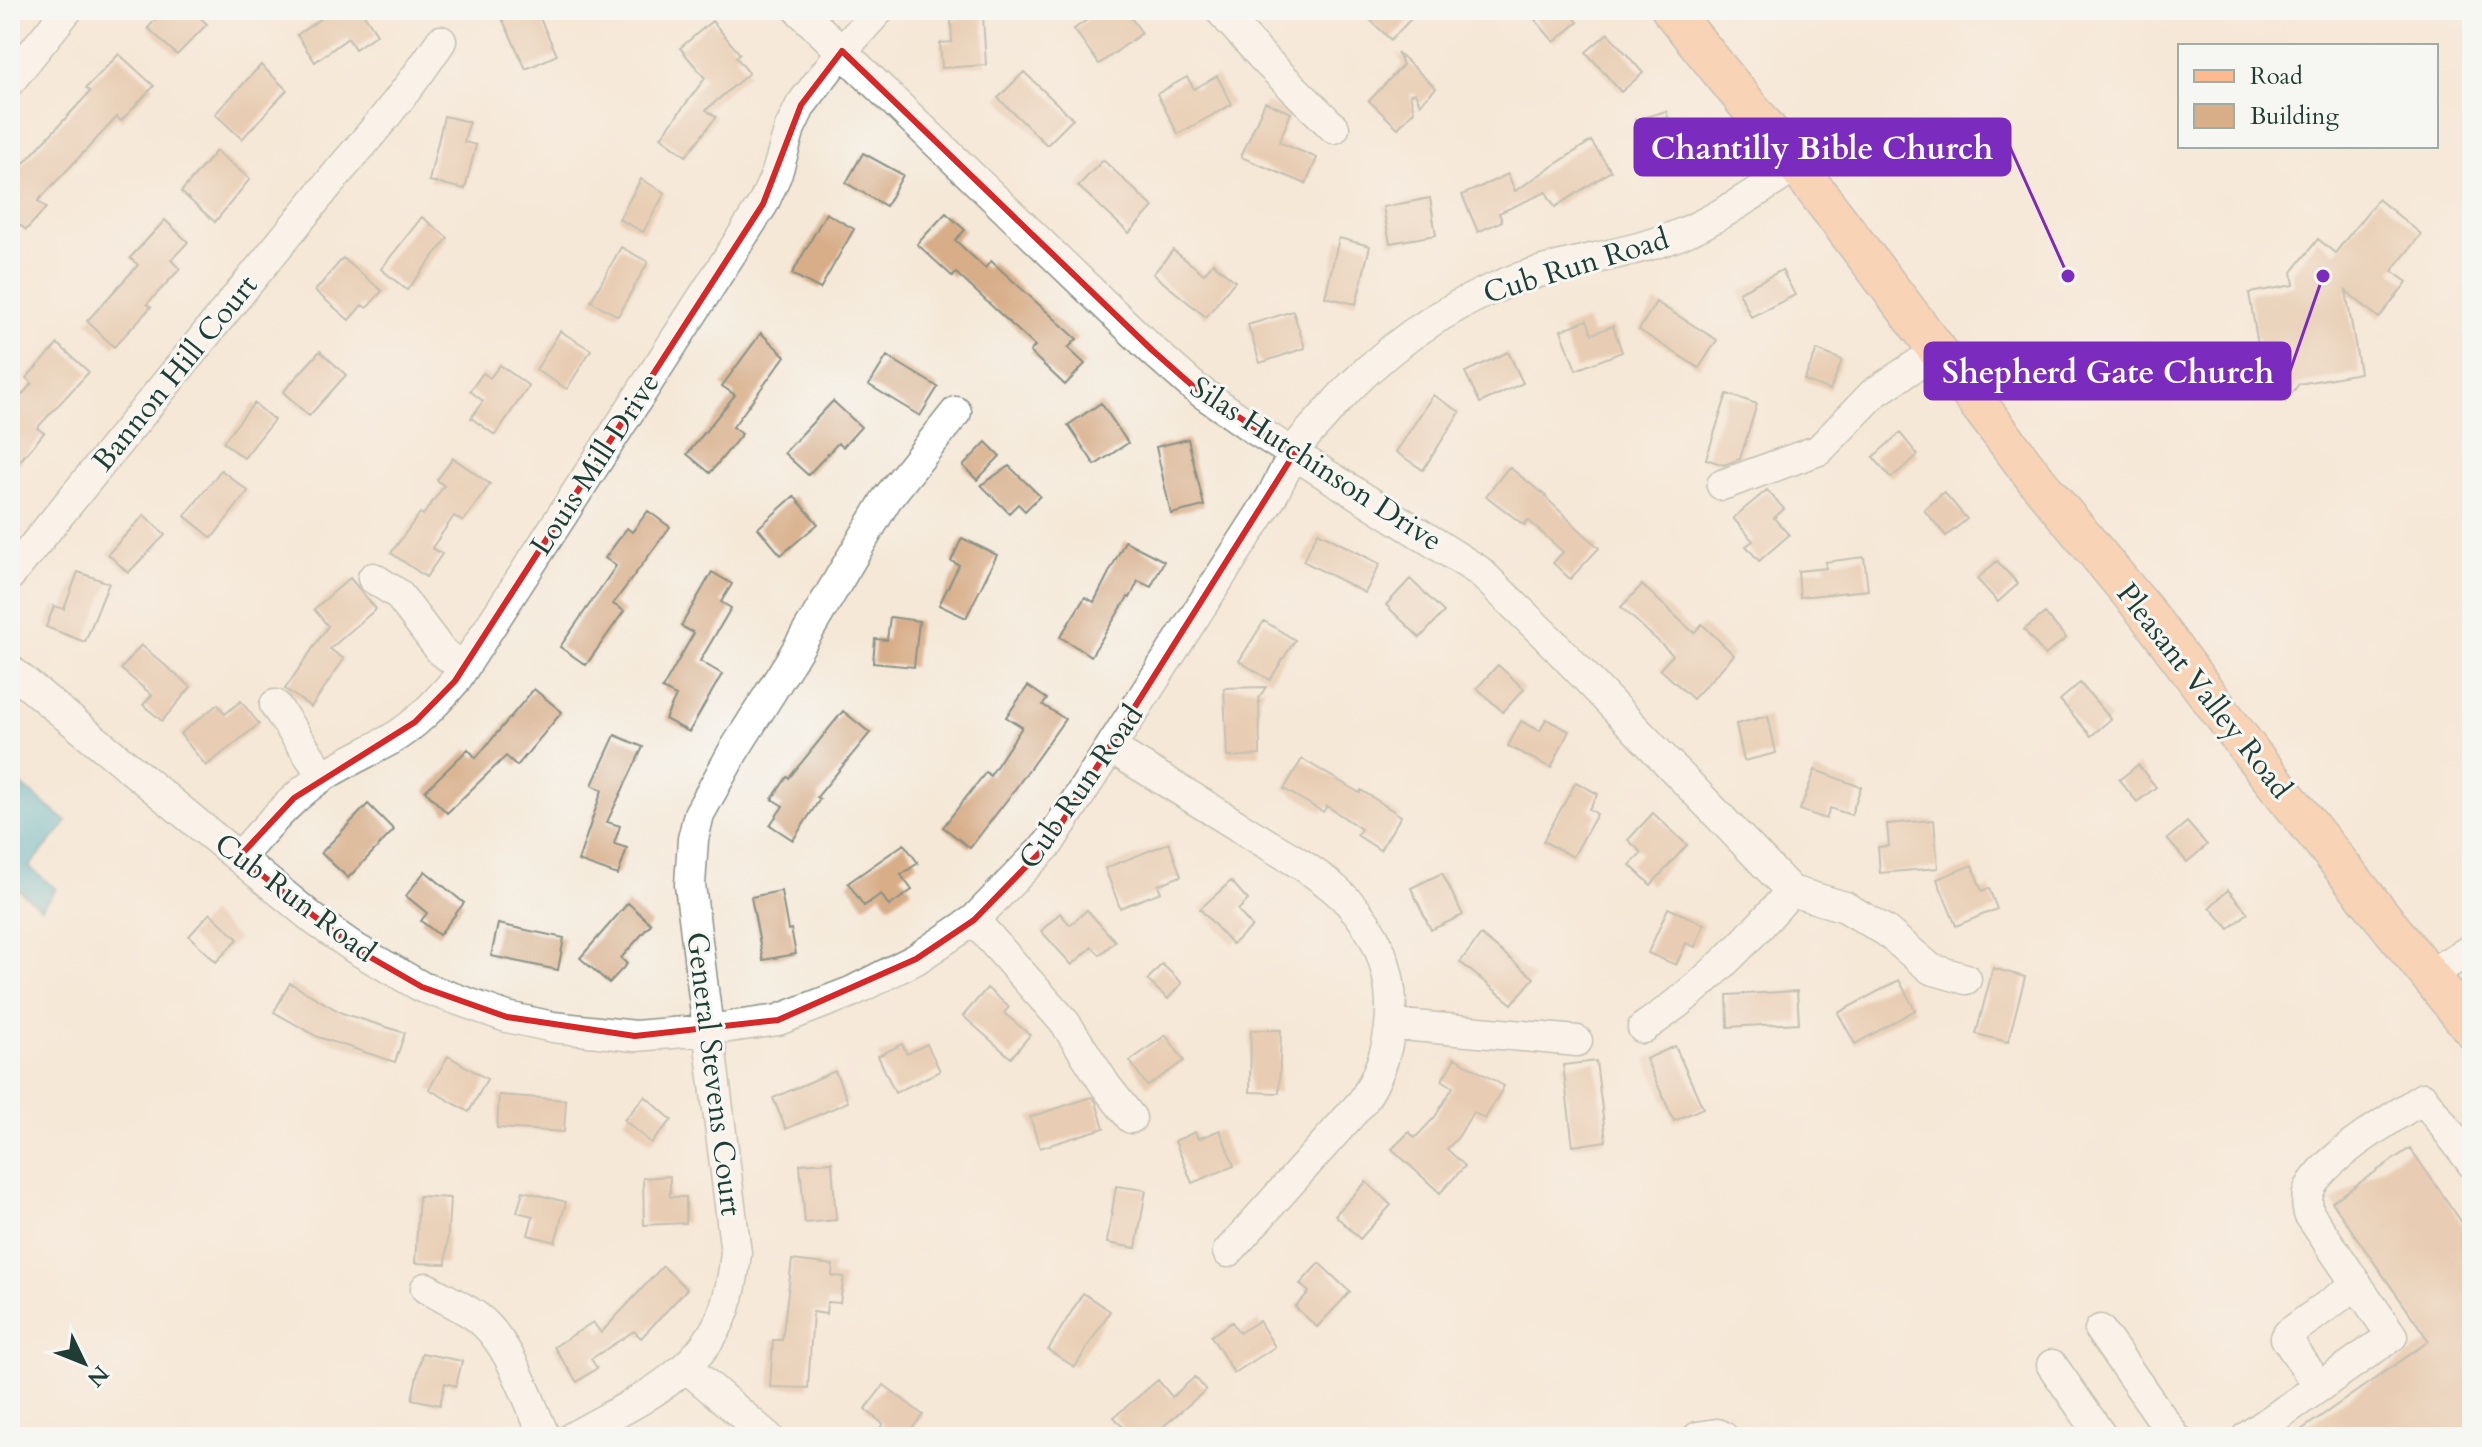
<svg xmlns="http://www.w3.org/2000/svg" width="2482" height="1447" font-family="Cardo,serif">
	<style>
		.water { fill: #4bb4ca; stroke: #35787f; stroke-width: 2 }
		.building { fill: #d8ae89 }
		.lines { fill: none; stroke-linecap: round; stroke-linejoin: round }
		.minor-casing { stroke: #8a9286; stroke-width: 33 }
		.major-casing { stroke: #8a9286; stroke-width: 41 }
		.minor { stroke: #fff; stroke-width: 30 }
		.major { stroke: #fcba8e; stroke-width: 38 }
		.marked { fill: none; stroke: #d62828; stroke-width: 6; stroke-linejoin: round }
		.labels { text-anchor: middle; dominant-baseline: central; stroke-width: 6; stroke-linejoin: round; paint-order: stroke }
		.street-label { font-size: 30px; fill: #1f3d34; stroke: #f6f6f2 }
		.leader { fill: none; stroke: #7b2cbf; stroke-width: 3 }
		.callout-dot { fill: #7b2cbf; stroke: #f6f6f2; stroke-width: 3 }
		.callout { fill: #7b2cbf; stroke: #7b2cbf; stroke-width: 3 }
		.callout-label { font-size: 32px; text-anchor: middle; font-weight: bold; fill: #fff }
	</style>
	<rect width="100%" height="100%" fill="#f6f6f2"/>
	<filter id="ink" filterUnits="userSpaceOnUse"><feTurbulence type="fractalNoise" baseFrequency=".0125" numOctaves="2"/><feDisplacementMap in="SourceGraphic" scale="16" xChannelSelector="R" yChannelSelector="G"/><feConvolveMatrix kernelMatrix="1 2 1 2 8 2 1 2 1" color-interpolation-filters="sRGB"/></filter>
	<filter id="wash" filterUnits="userSpaceOnUse"><feTurbulence type="fractalNoise" baseFrequency=".006" numOctaves="4" result="noise"/><feDisplacementMap in="SourceGraphic" scale="32" xChannelSelector="R" yChannelSelector="G"/><feGaussianBlur stdDeviation="1.8" result="paint"/><feColorMatrix in="noise" values="0 0 0 0 0 0 0 0 0 0 0 0 0 0 0 0 0 1.4 0 .05"/><feComposite in="paint" operator="in"/></filter>
	<g filter="url(#wash)">
		<rect width="100%" height="100%" fill="#f5e8d7"/>
		<path class="water" d="M13,778L67,822L29,867L56,889L41,908L10,883V824L15,818L10,814V782Z"/>
		<g id="blocks">
			<path class="building" d="M164,10H192L207,24L177,55L148,28Z
				M333,10H361L377,34L355,49L348,38L315,62L297,35Z
				M498,10H536L557,55L526,69Z
				M1101,10H1125L1142,33L1099,64L1074,29Z
				M1360,10H1419L1391,40Z
				M1527,10H1568L1578,22L1554,42Z
				M983,17L986,65L942,68L940,43L952,42L951,19Z
				M712,21L740,54L736,57L749,73L706,110L716,117L686,156L661,137L705,78L680,48Z
				M1608,33L1643,73L1621,92L1586,52Z
				M1397,52L1436,88L1420,104L1415,93L1410,94L1414,111L1398,128L1369,101L1403,65Z
				M119,54L154,86L121,121L117,117L38,201L46,208L26,230L19,224L10,234V178L90,92L86,88Z
				M261,65L287,90L242,139L215,114Z
				M1024,72L1073,119L1047,145L998,98Z
				M1217,76L1232,104L1178,134L1157,94L1187,77L1194,89Z
				M1265,102L1291,113L1279,142L1317,158L1306,184L1241,157Z
				M1666,111L1680,158L1648,168L1635,120Z
				M444,116L469,122L464,142L476,145L465,189L429,181Z
				M1591,141L1611,171L1555,207L1546,192L1499,213L1502,221L1478,232L1462,195L1508,174L1515,191Z
				M216,151L250,179L215,222L181,192Z
				M863,153L903,175L886,206L846,183Z
				M1103,160L1153,207L1129,233L1078,186Z
				M641,179L665,193L643,232L619,219Z
				M1430,198L1436,235L1390,243L1383,207Z
				M2378,199L2421,234L2392,271L2407,282L2379,318L2346,291L2360,373L2299,384L2285,402L2241,366L2258,345L2249,293L2294,285L2292,272L2318,239L2335,253Z
				M826,213L854,229L820,289L792,274Z
				M946,213L965,230L955,240L985,268L991,261L1077,339L1068,348L1085,364L1065,385L1030,352L1035,346L956,273L953,277L917,244Z
				M422,217L448,238L407,290L381,269Z
				M165,220L188,242L171,260L180,269L147,304L151,307L114,347L87,321L138,265L130,258Z
				M1339,238L1370,246L1356,304L1325,297Z
				M621,247L648,262L618,316L591,301Z
				M1173,250L1204,274L1213,263L1235,281L1206,317L1153,274Z
				M343,258L382,291L367,308L362,305L349,320L315,291Z
				M1782,270L1795,295L1751,317L1739,292Z
				M1656,302L1717,340L1699,368L1639,330Z
				M1293,311L1305,348L1260,363L1248,325Z
				M1587,320L1592,334L1613,326L1622,352L1576,370L1561,330Z
				M560,331L591,350L567,389L536,370Z
				M761,333L785,356L733,427L742,434L710,473L687,454L735,395L722,386Z
				M58,344L89,372L37,428L44,433L10,473V409L32,383L26,378Z
				M1817,350L1842,360L1830,390L1804,380Z
				M320,351L346,375L309,416L283,392Z
				M1508,352L1523,383L1480,403L1465,372Z
				M887,356L938,387L920,416L869,385Z
				M500,365L529,386L495,435L471,418L483,401L470,391L483,373L490,378Z
				M1727,394L1757,404L1740,459L1724,465L1706,459Z
				M1433,395L1460,412L1423,470L1396,452Z
				M833,401L861,427L843,447L838,443L808,475L784,453Z
				M254,403L274,420L244,458L223,442Z
				M1101,403L1128,443L1095,465L1068,425Z
				M1900,433L1918,455L1891,478L1873,457Z
				M1188,439L1204,506L1171,514L1156,447Z
				M986,442L1000,456L977,480L963,466Z
				M453,458L490,484L463,522L454,516L432,548L442,554L426,577L391,553L420,513L423,515L444,486L437,480Z
				M1009,466L1040,496L1025,511L1018,504L1009,513L981,485Z
				M1509,467L1546,496L1545,497L1599,548L1570,579L1553,563L1563,552L1528,520L1524,525L1486,496Z
				M221,470L248,491L212,538L185,516Z
				M1767,490L1784,509L1774,518L1789,535L1759,561L1746,546L1753,541L1733,518Z
				M1944,492L1967,519L1946,536L1924,510Z
				M794,496L818,524L781,555L758,528Z
				M648,511L670,527L613,604L624,611L586,665L560,647L616,566L605,558L627,528L632,532Z
				M144,515L165,535L128,573L108,554Z
				M1318,532L1380,564L1365,593L1303,561Z
				M962,538L997,555L966,618L939,605L959,565L951,561Z
				M1125,541L1164,561L1151,587L1138,581L1130,598L1128,597L1091,656L1060,637L1085,597L1094,602Z
				M1864,557L1868,590L1800,597L1798,571L1826,568L1825,562Z
				M1997,561L2018,584L1998,602L1977,579Z
				M78,572L109,583L85,642L46,627L54,606L64,609Z
				M712,572L732,584L721,602L731,608L700,661L722,674L689,732L665,719L676,696L662,689L694,633L681,626Z
				M350,578L376,609L330,649L344,659L311,707L285,689L328,626L314,609Z
				M1410,579L1444,612L1420,638L1386,605Z
				M1642,585L1694,633L1702,624L1734,655L1693,699L1660,669L1673,655L1621,607Z
				M2045,613L2066,638L2045,655L2024,630Z
				M890,617L919,621L914,667L873,663L875,639L887,640Z
				M1264,621L1295,640L1270,680L1239,661Z
				M141,645L191,687L162,721L143,705L152,695L121,669Z
				M1498,665L1524,689L1503,712L1477,688Z
				M2080,683L2111,719L2091,736L2060,700Z
				M1028,686L1047,699L1043,705L1065,719L1013,792L970,848L943,827L986,772L990,776L1022,727L1006,717Z
				M1266,687L1259,698L1260,755L1227,757L1224,688Z
				M534,689L562,712L517,766L506,756L447,813L425,791L468,749L476,758Z
				M241,701L259,724L206,766L180,734L218,704L225,714Z
				M843,711L870,733L817,797L820,799L793,840L770,825L783,806L772,799L787,777L789,778Z
				M1768,716L1776,753L1744,761L1736,724Z
				M1546,719L1569,731L1551,768L1508,746L1521,721L1540,731Z
				M615,735L643,747L607,822L620,826L614,844L627,848L618,875L578,861L602,790L592,785Z
				M1302,759L1360,793L1361,790L1401,816L1380,850L1357,835L1361,829L1327,806L1323,812L1284,789Z
				M2138,765L2156,787L2137,802L2119,780Z
				M1815,770L1861,787L1851,815L1830,808L1826,819L1800,810Z
				M1576,782L1598,794L1589,809L1597,814L1573,857L1543,841Z
				M368,804L394,830L348,878L321,853Z
				M1653,813L1687,845L1651,885L1630,865L1642,853L1628,840Z
				M1934,820L1938,868L1880,873L1878,847L1889,846L1887,824Z
				M2187,822L2207,845L2187,862L2167,839Z
				M1169,843L1181,876L1158,885L1161,892L1120,908L1105,868Z
				M904,844L918,863L901,875L912,890L889,906L881,894L864,906L848,883Z
				M1972,865L1982,891L1989,888L1997,909L1956,926L1937,879Z
				M425,871L464,903L439,935L421,921L427,913L406,896Z
				M1442,873L1463,915L1431,930L1411,888Z
				M1231,881L1248,900L1238,910L1252,927L1232,944L1200,909Z
				M2228,890L2248,913L2229,929L2210,907Z
				M781,891L788,930L791,929L796,954L763,960L751,897Z
				M628,903L651,924L621,958L627,964L609,983L580,958Z
				M1668,908L1704,924L1695,947L1686,943L1676,965L1648,953Z
				M1087,910L1115,941L1100,955L1092,947L1072,965L1041,931L1060,913L1070,925Z
				M210,913L238,939L216,962L189,936Z
				M498,924L564,938L558,970L491,956Z
				M1481,935L1534,978L1512,1004L1460,962Z
				M1162,964L1182,983L1168,999L1147,980Z
				M1993,968L2025,977L2008,1042L1976,1034Z
				M1899,980L1915,1010L1855,1044L1838,1013Z
				M290,983L342,1013L405,1033L395,1062L318,1037L274,1012Z
				M987,988L1009,1007L1004,1013L1030,1035L1011,1058L963,1016Z
				M1797,991L1799,1023L1728,1027L1727,995Z
				M1251,1030H1281L1279,1093L1250,1092Z
				M1166,1035L1184,1061L1147,1086L1130,1061Z
				M902,1044L907,1054L927,1044L940,1071L895,1093L878,1056Z
				M1675,1046L1703,1108L1674,1121L1646,1059Z
				M448,1056L487,1079L469,1112L429,1089Z
				M1455,1058L1504,1086L1485,1119L1473,1112L1459,1136L1447,1149L1465,1166L1440,1193L1392,1149L1409,1132L1415,1138L1435,1117L1453,1087L1442,1080Z
				M1596,1061L1606,1141L1573,1146L1563,1065Z
				M835,1071L848,1102L786,1129L773,1098Z
				M499,1095L566,1100L564,1132L497,1128Z
				M645,1096L672,1120L651,1143L624,1120Z
				M1092,1097L1096,1102L1104,1128L1040,1148L1030,1117Z
				M1220,1130L1234,1166L1192,1183L1175,1141L1195,1132L1198,1139Z
				M2410,1148L2472,1237V1437H2291L2429,1341L2332,1202Z
				M832,1162L836,1220L805,1223L800,1164Z
				M670,1176V1197H686V1223L644,1225L643,1178Z
				M1366,1182L1391,1205L1360,1239L1335,1215Z
				M1116,1186L1146,1190L1136,1248L1107,1243Z
				M523,1191L566,1202L555,1242L528,1235L533,1216L517,1212Z
				M419,1196L450,1198L446,1264L415,1263Z
				M792,1260L833,1265L832,1276L844,1277L840,1303L827,1302L826,1314L813,1312L808,1388L770,1387L773,1340H782Z
				M1319,1263L1350,1292L1317,1327L1295,1307L1309,1292L1300,1284Z
				M663,1266L687,1289L641,1338L634,1331L591,1359L597,1368L577,1382L554,1347L593,1322L601,1333Z
				M1083,1293L1110,1311L1075,1367L1048,1350Z
				M1259,1321L1275,1347L1234,1373L1211,1336L1232,1322L1239,1333Z
				M422,1353L462,1361L456,1386L445,1383L440,1405L412,1399Z
				M1195,1377L1206,1390L1151,1437H1131L1114,1417L1158,1380L1172,1397Z
				M884,1385L923,1415L905,1437H873L883,1424L865,1409Z"/>
		</g>
	</g>
	<g filter="url(#ink)">
		<use href="#blocks" fill-opacity="0" stroke="#8a9286" stroke-width="2"/>
		<g class="lines">
			<g class="minor-casing">
				<path id="minor" d="M799,10L1152,350L1194,387L1251,427L1479,571L1547,637L1791,891L1845,907L1886,931L1931,969L1966,979
					M1220,10L1264,59L1334,128
					M10,81L67,10
					M1722,485L1819,450L1874,393L1939,350
					M10,575L340,170C376,129 411,87 441,41
					M373,578L398,594L441,651L463,668
					M10,670L316,921L356,949L422,987L507,1017L553,1027L635,1036L708,1030L778,1020L851,992L916,959L974,920L1049,843L1272,496C1281,478 1290,459 1301,442C1309,431 1320,421 1329,410C1379,352 1440,309 1511,281C1567,260 1627,256 1681,234C1722,217 1760,189 1797,166
					M275,705L323,776
					M1111,748C1156,775 1201,803 1246,831C1276,850 1310,867 1337,891C1400,946 1407,1033 1363,1101L1228,1252
					M239,857C266,828 291,797 325,775C346,762 368,752 390,740C416,725 436,703 455,681L763,204L777,173L790,128L801,105L842,51L879,10
					M974,920L1066,1024L1106,1086L1131,1118
					M2428,975L2472,949
					M1392,1024L1577,1041
					M1643,1028C1700,990 1746,943 1791,891
					M426,1288C442,1297 459,1305 474,1315C509,1338 528,1401 545,1437
					M2100,1330L2175,1437
					M2052,1365L2102,1437
					M686,1367L768,1437
					M2319,1387L2286,1338L2288,1334L2357,1284
					M573,1437C630,1404 702,1376 725,1308C731,1290 734,1272 736,1253L690,885L693,839L699,814L733,752L791,660L886,500L956,412
					M1698,1437L1717,1434L1723,1437
					M2247,1437L2392,1336L2309,1214C2307,1206 2306,1198 2309,1190C2323,1158 2393,1118 2423,1098L2472,1163"/>
			</g>
			<g class="major-casing">
				<path id="major" d="M1671,10L1797,166L2037,481L2145,611L2252,754L2472,1029"/>
			</g>
			<use href="#minor" class="minor"/>
			<use href="#major" class="major"/>
		</g>
	</g>
	<path d="M0 0H2482V1447H0ZM842,51L1152,350L1194,387L1294,454L1049,843L974,920L916,959L778,1020L635,1036L507,1017L422,987L356,949L239,857L294,798L415,722L455,681L763,204L801,105Z" fill="#f5e8d7" fill-opacity=".55" fill-rule="evenodd"/>
	<path class="marked" d="M842,51L1152,350L1194,387L1294,454L1049,843L974,920L916,959L778,1020L635,1036L507,1017L422,987L356,949L239,857L294,798L415,722L455,681L763,204L801,105Z"/>
	<g class="labels">
		<g class="street-label">
			<text transform="translate(1576 266) rotate(-17)">Cub Run Road</text>
			<text transform="translate(175 373) rotate(-51)">Bannon Hill Court</text>
			<text transform="translate(595 464) rotate(-57)">Louis Mill Drive</text>
			<text transform="translate(1316 464) rotate(33)">Silas Hutchinson Drive</text>
			<text transform="translate(2204 691) rotate(52)">Pleasant Valley Road</text>
			<text transform="translate(1081 787) rotate(-55)">Cub Run Road</text>
			<text transform="translate(295 898) rotate(37)">Cub Run Road</text>
			<text transform="translate(714 1074) rotate(83)">General Stevens Court</text>
		</g>
	</g>
	<path class="leader" d="M2068 276L2010 147M2323 276L2290 371"/>
	<g class="callout-dot">
		<circle cx="2068" cy="276" r="8"/>
		<circle cx="2323" cy="276" r="8"/>
	</g>
	<g class="callout">
		<rect x="1635" y="119" width="375" height="56" rx="8"/>
		<rect x="1925" y="343" width="365" height="56" rx="8"/>
	</g>
	<g class="callout-label">
		<text x="1822" y="159">Chantilly Bible Church</text>
		<text x="2108" y="383">Shepherd Gate Church</text>
	</g>
	<rect width="2482" height="1447" fill="none" stroke="#f6f6f2" stroke-width="40"/>
	<rect x="2178" y="44" width="260" height="104" fill="#f6f6f2" stroke="#a0aca6" stroke-width="2"/>
	<rect x="2194" y="70" width="40" height="12" fill="#fcba8e" stroke="#a0aca6" stroke-width="2"/>
	<text x="2250" y="84" font-size="24" fill="#1f3d34">Road</text>
	<rect x="2194" y="104" width="40" height="24" fill="#d8ae89" stroke="#a0aca6" stroke-width="2"/>
	<text x="2250" y="124" font-size="24" fill="#1f3d34">Building</text>
	<g transform="translate(84 1363) rotate(133)" stroke="#f6f6f2" stroke-width="6" paint-order="stroke">
	<path d="M0-6L14 30L0 20L-14 30Z" fill="#1f3d34"/>
	<text y="-12" font-size="22" font-weight="bold" text-anchor="middle" fill="#1f3d34">N</text>
	</g>
</svg>
